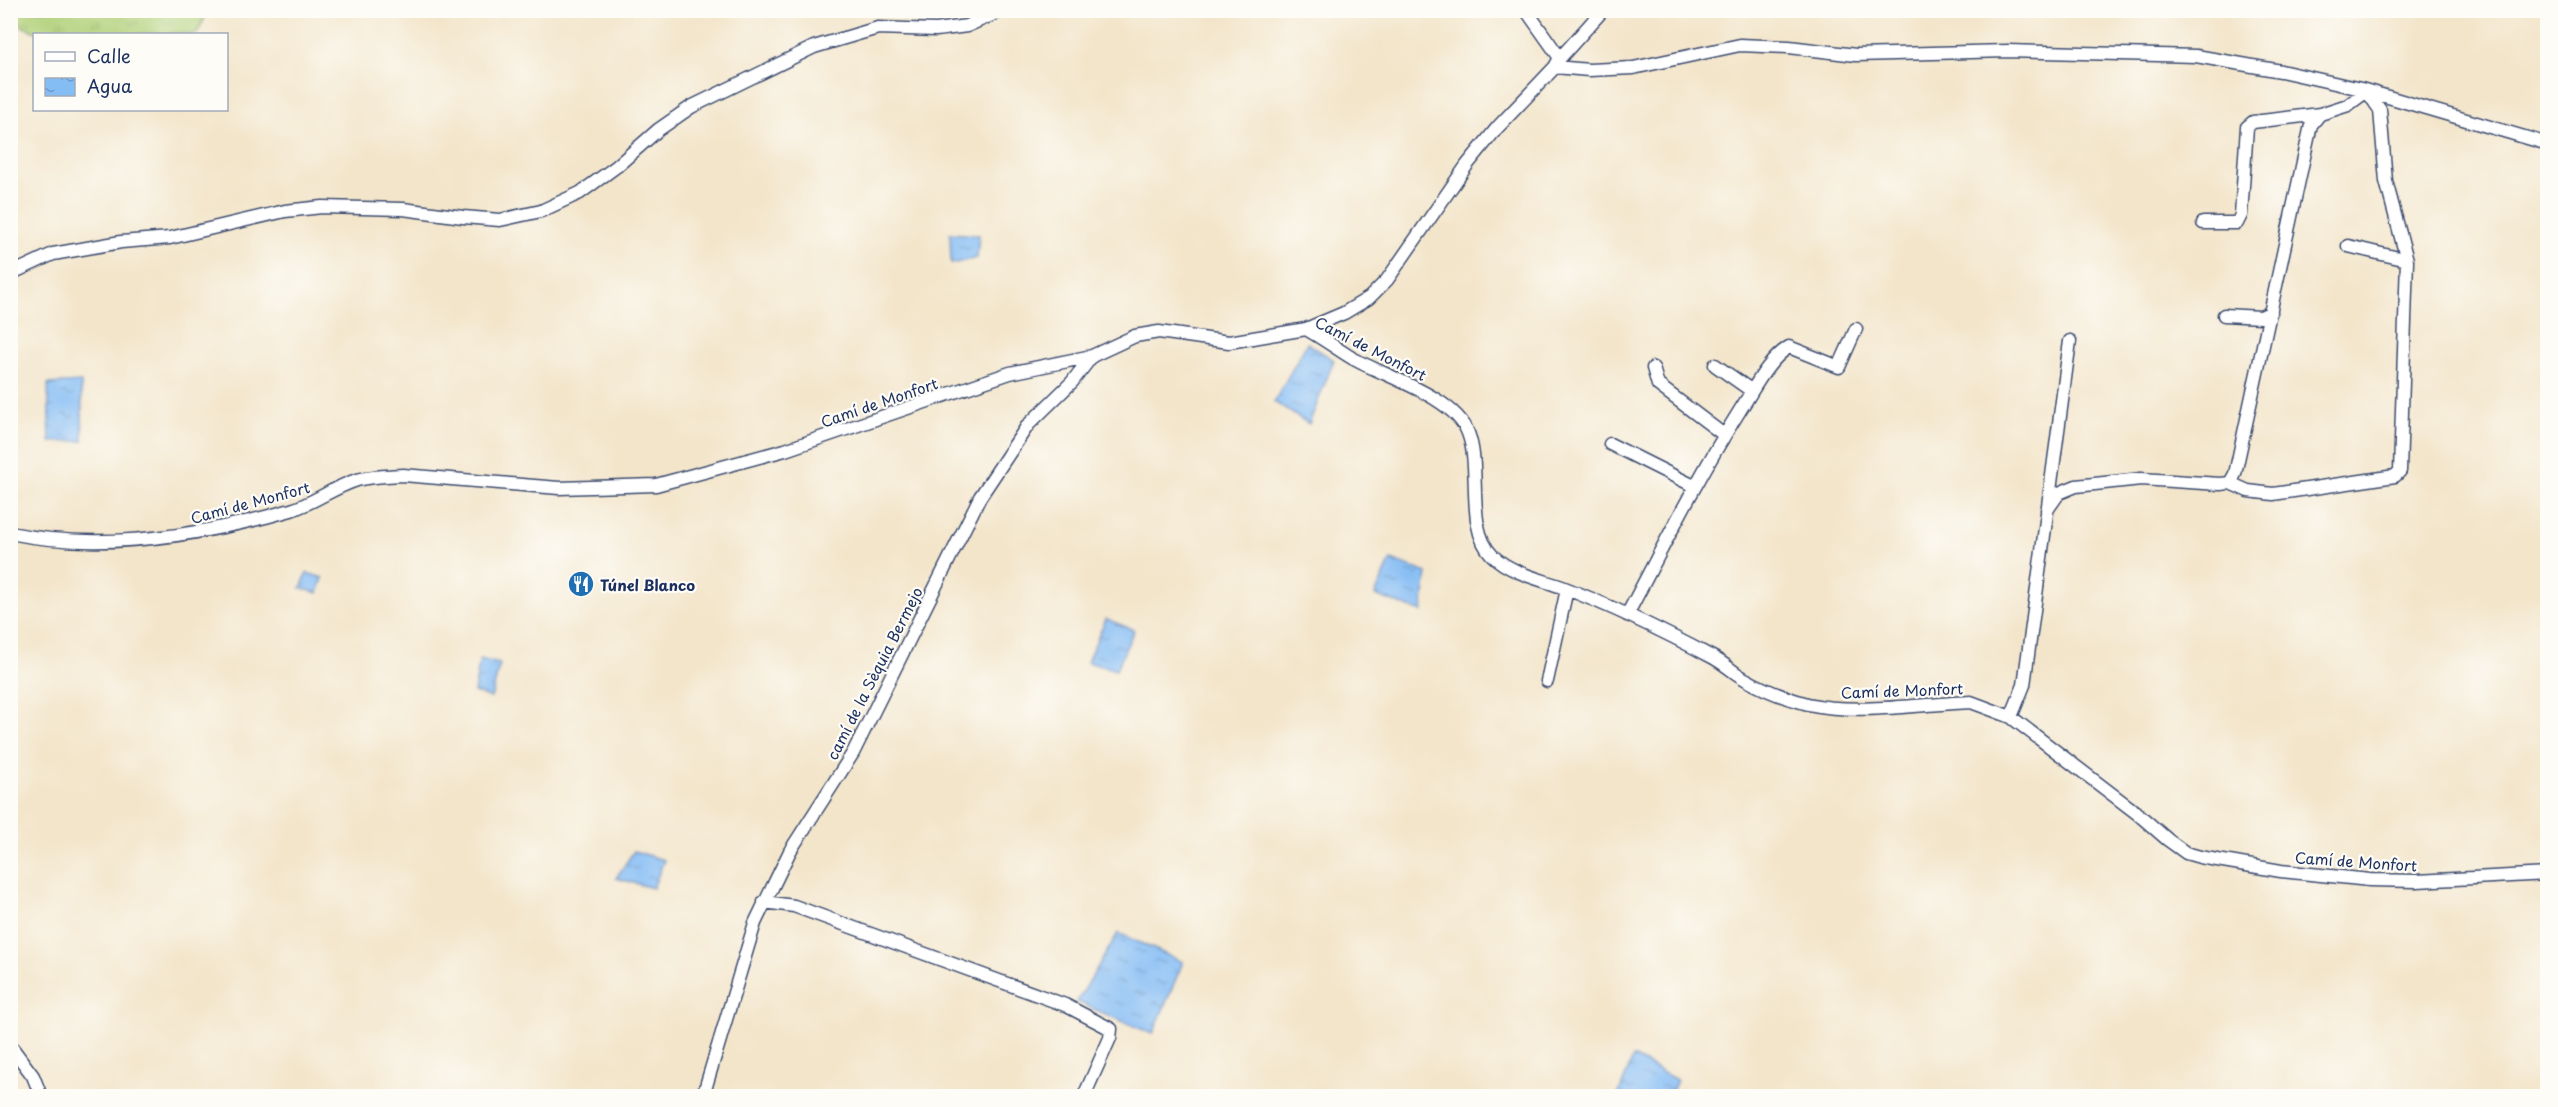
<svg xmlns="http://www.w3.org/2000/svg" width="2558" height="1107" font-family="'Playpen Sans',sans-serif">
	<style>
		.grass { fill: url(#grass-tufts); stroke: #66806b; stroke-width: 1.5 }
		.water { fill: url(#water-ripples); stroke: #5076a9; stroke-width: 1.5 }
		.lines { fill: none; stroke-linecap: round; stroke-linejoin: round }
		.minor-casing { stroke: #3b4a6e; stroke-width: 15 }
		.minor { stroke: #fff; stroke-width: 12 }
		.labels { text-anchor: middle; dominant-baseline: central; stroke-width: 4.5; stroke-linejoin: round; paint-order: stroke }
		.street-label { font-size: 15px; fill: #1b2f5e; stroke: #fdfcf7 }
		.poi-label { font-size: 15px; font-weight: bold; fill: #1b2f5e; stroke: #fdfcf7; text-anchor: start }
	</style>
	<defs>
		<pattern id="grass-tufts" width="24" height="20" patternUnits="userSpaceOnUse" patternTransform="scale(1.5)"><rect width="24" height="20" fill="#b0d078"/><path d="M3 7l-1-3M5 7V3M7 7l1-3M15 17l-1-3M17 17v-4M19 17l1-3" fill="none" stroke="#97b36a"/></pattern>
		<pattern id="water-ripples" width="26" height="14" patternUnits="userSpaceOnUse" patternTransform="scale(1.5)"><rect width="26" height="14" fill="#84bcf4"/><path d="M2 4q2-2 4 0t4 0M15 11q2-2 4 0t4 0" fill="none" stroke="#6b99c9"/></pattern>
	</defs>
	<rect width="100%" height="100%" fill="#fdfcf7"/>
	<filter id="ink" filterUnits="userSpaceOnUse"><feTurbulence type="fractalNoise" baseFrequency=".0167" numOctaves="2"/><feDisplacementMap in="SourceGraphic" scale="12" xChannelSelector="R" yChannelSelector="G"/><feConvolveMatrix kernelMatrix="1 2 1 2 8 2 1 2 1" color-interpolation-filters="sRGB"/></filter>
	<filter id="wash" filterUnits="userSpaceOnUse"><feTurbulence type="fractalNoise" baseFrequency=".008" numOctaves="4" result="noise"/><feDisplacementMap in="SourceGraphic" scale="24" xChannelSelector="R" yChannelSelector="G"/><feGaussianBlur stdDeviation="1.35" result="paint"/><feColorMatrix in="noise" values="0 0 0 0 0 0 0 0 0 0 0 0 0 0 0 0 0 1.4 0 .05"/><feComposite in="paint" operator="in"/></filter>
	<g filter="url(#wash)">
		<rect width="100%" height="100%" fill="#f3e5ca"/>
		<path class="grass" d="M19,11V10L208,11L197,34H41L14,23Z"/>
		<path class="water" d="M950,233L979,235L977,258L951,264Z
			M1307,343L1334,360L1309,424L1274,402Z
			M81,382L83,441L50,442L48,384Z
			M1391,560L1427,573L1422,612L1375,595Z
			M307,573L323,578L318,593L301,588Z
			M1106,619L1134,630L1116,670L1087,662Z
			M480,659L500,664L491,698L474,692Z
			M634,851L664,860L653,888L616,878Z
			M1118,933L1183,962L1153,1034L1077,1002Z
			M1633,1057L1677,1080L1670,1096H1618Z"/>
	</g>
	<g filter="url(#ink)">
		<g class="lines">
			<g class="minor-casing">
				<path id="minor" d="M1526,10L1560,58
					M1555,67L1589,70L1633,68L1740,45L1789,47L1856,55L2008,51L2196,56L2281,71L2361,89L2548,144
					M2203,223H2237L2241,215L2247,127L2253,122L2320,114
					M2348,246L2407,260
					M10,274L53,254L121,242L170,238L285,211L322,207L403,209L463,217L500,220L541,211L580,193L617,166L658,130L691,107L814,47L878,28L936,30L967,26L1003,10
					M2224,315L2261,317L2271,312
					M1306,329C1322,338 1336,348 1352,358C1384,376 1455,397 1468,433C1482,469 1465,528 1492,555C1510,573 1540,579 1562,587C1614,607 1665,632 1714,658C1725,664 1734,673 1745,679C1764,690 1785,698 1808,704C1856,715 1921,704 1971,702L2011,717L2138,814L2168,840L2186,853L2200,857L2281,871L2370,880L2417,881L2548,874
					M1715,365L1752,391
					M1653,368L1658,385L1724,435
					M1610,444L1694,486
					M2047,510L2059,493L2076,486L2141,479L2220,484L2230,483L2235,474L2311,125L2320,114L2348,105L2367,91L2380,110L2386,181L2407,260L2400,471L2395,476L2273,494L2248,491L2230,483
					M10,533C103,552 201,536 291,510C314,503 334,487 357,480C372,476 388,476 403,475L559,488L656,485L785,450L1010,373L1092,356L1135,336L1159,332L1229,342L1306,329L1344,313L1369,298L1387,280L1467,165L1497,128L1555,67L1560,58L1603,10
					M1627,615C1664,545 1699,475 1742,407C1755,387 1768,360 1789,347L1839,367L1856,329
					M1547,681L1567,589
					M2011,717L2024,685L2070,341
					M764,902L794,906L1065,1005L1111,1029L1110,1038L1084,1096
					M10,1045L33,1076L41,1096
					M703,1096L755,923L790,851L853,753L980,497L1028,425L1072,382L1092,356"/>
			</g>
			<use href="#minor" class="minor"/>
		</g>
	</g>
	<defs>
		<g id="restaurant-disc" transform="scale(1.35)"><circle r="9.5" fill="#1f6fb2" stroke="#fdfcf7"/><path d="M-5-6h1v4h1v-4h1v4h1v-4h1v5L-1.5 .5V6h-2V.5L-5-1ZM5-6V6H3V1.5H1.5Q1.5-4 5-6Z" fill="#fff"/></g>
	</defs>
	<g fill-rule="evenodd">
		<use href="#restaurant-disc" x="581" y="584"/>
	</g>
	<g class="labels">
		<g class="street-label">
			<text transform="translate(1371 348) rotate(27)">Camí de Monfort</text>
			<text transform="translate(879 402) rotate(-19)">Camí de Monfort</text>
			<text transform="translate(250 502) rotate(-15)">Camí de Monfort</text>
			<text transform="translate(874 673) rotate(-63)">camí de la Sèquia Bermejo</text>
			<text transform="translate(1902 690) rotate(-2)">Camí de Monfort</text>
			<text transform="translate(2356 861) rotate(4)">Camí de Monfort</text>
		</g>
		<g class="poi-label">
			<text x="600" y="584">Túnel Blanco</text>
		</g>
	</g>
	<rect width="2558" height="1107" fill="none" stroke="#fdfcf7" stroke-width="36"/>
	<rect x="33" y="33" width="195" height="78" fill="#fdfcf7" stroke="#a3aaba" stroke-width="1.5"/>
	<rect x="45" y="52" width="30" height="9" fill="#ffffff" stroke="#a3aaba" stroke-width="1.5"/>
	<text x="87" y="63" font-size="18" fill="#1b2f5e">Calle</text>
	<rect x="45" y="78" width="30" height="18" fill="url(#water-ripples)" stroke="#a3aaba" stroke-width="1.5"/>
	<text x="87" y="93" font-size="18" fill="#1b2f5e">Agua</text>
</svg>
